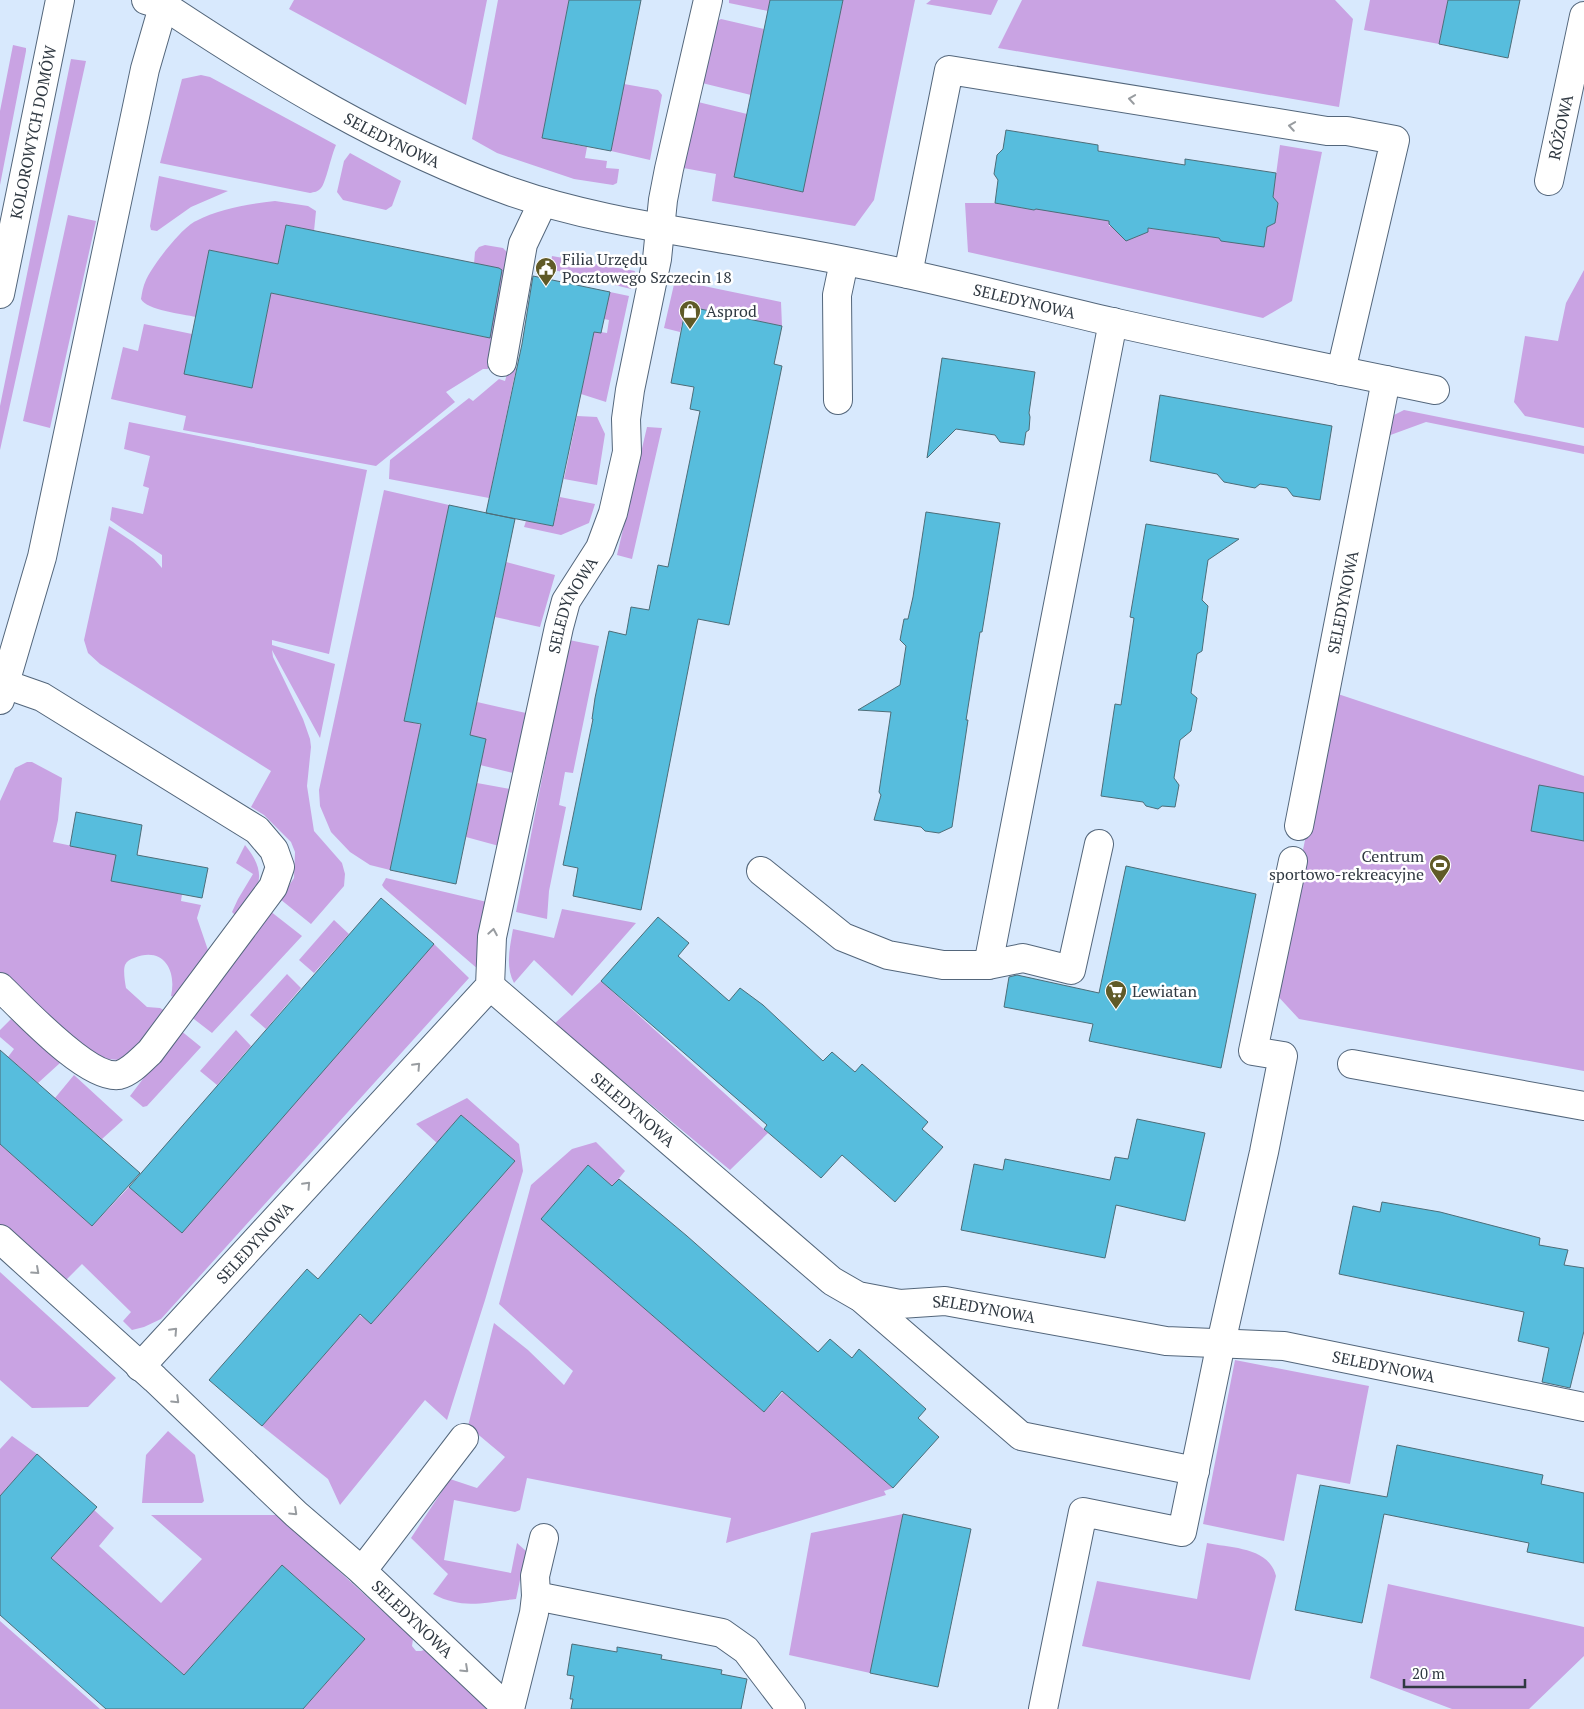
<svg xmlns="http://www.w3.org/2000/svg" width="1584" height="1709" font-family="'PT Serif',serif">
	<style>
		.green { fill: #c9a3e3 }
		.building { fill: #57bddd; stroke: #4d6d78 }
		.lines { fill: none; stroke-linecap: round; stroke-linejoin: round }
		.street-casing { stroke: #53667b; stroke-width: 30 }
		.secondary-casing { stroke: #53667b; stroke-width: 30 }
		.street { stroke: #fff; stroke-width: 28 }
		.secondary { stroke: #fff; stroke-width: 28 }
		.oneway { stroke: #989ca0 }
		.labels { text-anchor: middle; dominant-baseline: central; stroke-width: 5; stroke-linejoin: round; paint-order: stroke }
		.street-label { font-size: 16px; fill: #303942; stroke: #fff }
		.poi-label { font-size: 16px; fill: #303942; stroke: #fff; text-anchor: start }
	</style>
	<rect width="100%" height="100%" fill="#d8e9fd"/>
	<path class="green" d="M294,0H487L466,105L289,9Z
		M498,0H569L542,138L587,147L585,158L607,161L606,168L619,169L617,183L613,185L574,179L497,153L472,139Z
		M729,0H770L768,11L729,3Z
		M843,0H915L874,200L855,226L712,201L716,174L678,167L694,101L747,114L735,177L802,192Z
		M931,0H998L991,15L926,4Z
		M1022,0H1335L1353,19L1339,107L998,48Z
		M1370,0H1448L1439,44L1364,30Z
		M721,19L764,29L751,95L698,82L710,25Z
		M13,45L26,48V51L0,185V111Z
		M71,59L86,61L0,450V406Z
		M201,75L210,77L336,145C331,156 326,182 321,188C318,192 314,192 310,193L160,163L182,79Z
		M624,84L658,90L662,95L650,160L611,151Z
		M1280,145L1322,152L1292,301L1263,318L968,252L965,203H995L1034,210L1041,204L1109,221V226L1118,227V233C1128,244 1137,236 1148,228L1202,236L1267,227L1275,223L1278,203L1273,197Z
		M350,153L401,181L392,206L386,210L343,200L337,192L344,161Z
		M159,176L228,191L191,207L157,231L151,230L150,226Z
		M275,201L308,206L316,211L314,231L286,225L278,264L209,250L196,317C183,314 146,310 141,299C142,293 143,286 146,280C152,266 182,227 196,221C219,209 249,204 275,201Z
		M68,215L96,221L50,428L23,421Z
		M485,245L503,248L508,253L488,369H483L446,392L455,402L376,466L183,430L186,416L111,399L123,347L138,351L144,324L192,334L194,376L252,388L271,293L485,337L474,264L475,252L479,247Z
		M552,256L635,271L631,289L550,269Z
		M1584,270V428L1525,416L1514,402L1525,336L1558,341L1566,303Z
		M675,280L781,302L782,326L686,306L680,332L664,328Z
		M610,292L629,296L606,402L581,394L594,331L607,333L609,320L604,319Z
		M509,367L516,369L489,498L389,479L390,460L469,398L473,401L499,379L505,381Z
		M1404,410L1584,446V454L1426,422L1385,437L1390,417Z
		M577,416L597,417L605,434L597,485L564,479Z
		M129,422L367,470L329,654L272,640V645L335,664L320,738L272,650L273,657L303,719L310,739L311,747L307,786L314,831L342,863L345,874L344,886L311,924L280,899L294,878L295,852L291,842L264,815L251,807L271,771L100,664L88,653L84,640L109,526L133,542L154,559L162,568V555L110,520L112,507L143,514L149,488L143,486L150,456L124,449Z
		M647,427L662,428L632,559L617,555Z
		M384,490L449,505L404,720L421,725L390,870L370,865L350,852L331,832L320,806L319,790Z
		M560,497L595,504L589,523L561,535L524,527L526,521L553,526Z
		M506,562L555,575L540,627L495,617Z
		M569,640L599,646L573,773L565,772L559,805L566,807L549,891L547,919L516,912Z
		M1335,693L1584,776V1071L1299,1019L1274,992Z
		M477,702L526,713L513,773L480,765L486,739L470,735Z
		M27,762H32L62,778L58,820L53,842L116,855L182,894L181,901L201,905L197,918L209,953L176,998L171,996C177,970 163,946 134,958C130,959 127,961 125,965C123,971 125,982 126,988L147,1007L160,1008L167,1012L130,1057L119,1060L107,1059L88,1051L0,972V801L15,768Z
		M477,783L510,789L499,846L466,837Z
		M245,845C270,876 258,890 238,918L232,912L238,899L253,874L236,863Z
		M386,878L487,902L479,970L384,888L382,885Z
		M562,909L636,923L572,996L534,960L514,983C505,966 510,947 513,929L554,938Z
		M270,911L302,936L212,1033L190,1016Z
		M334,920L349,934L314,973L299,960Z
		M434,944L469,978L161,1319L144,1327L132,1330L123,1321L131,1312L82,1264L62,1284L0,1226V1144L92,1226L129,1187L182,1232Z
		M287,974L301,988L266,1029L250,1015Z
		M601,981L768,1133L730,1170L554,1024Z
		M11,1019L60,1063L38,1083L8,1057L14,1049L0,1037V1030Z
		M180,1030L201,1047L147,1106L143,1107L130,1096Z
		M236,1030L251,1046L217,1085L200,1071Z
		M74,1075L123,1120L102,1139L55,1098Z
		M467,1098L519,1144L523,1171L485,1300L447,1420L425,1400L340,1505L328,1479L262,1426L359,1315L372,1323L515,1161L461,1115L437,1143L416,1124Z
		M596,1142L625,1171L612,1187L588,1165L541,1219L764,1412L783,1392L893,1488L884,1491L886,1495L726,1543L731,1518L527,1478L520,1510L515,1512L454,1500L444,1560L511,1573L517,1543L526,1551L516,1599C484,1602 463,1610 433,1594L448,1574L411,1538L450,1479L477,1488L505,1457L468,1426L494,1323L528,1350L564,1385L573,1371L499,1304L531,1185L572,1149Z
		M0,1272L116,1378L88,1407L32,1408L0,1380Z
		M1235,1360L1369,1386L1350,1484L1297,1474L1284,1541L1203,1524Z
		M168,1431L195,1455L204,1501L202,1503H142L146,1455Z
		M12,1436L37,1454L0,1496V1449Z
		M94,1510L114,1528L99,1546L161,1603L202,1559L151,1515H278L413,1639L412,1646L416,1651H421L424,1650L490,1709H303L365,1639L282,1565L184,1675L51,1558Z
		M903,1514L870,1673L789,1655L811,1533Z
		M1207,1543C1231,1548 1269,1547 1276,1576L1250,1680L1082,1646L1097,1581L1197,1599Z
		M1388,1584L1584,1627V1656L1529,1709H1452L1370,1678Z
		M0,1621L100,1709H0Z"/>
	<path class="building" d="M569,0H641L611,151L542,138Z
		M770,0H843L803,192L734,177Z
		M1448,0H1520L1508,58L1439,44Z
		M1006,130L1098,145V151L1185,165V159L1276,173L1273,197L1278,203L1275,223L1267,227L1264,247L1221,241L1219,238L1148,228V232L1126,241L1109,224V221L1036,209L1034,210L995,203L998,180L994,174L997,155L1003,149Z
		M286,225L499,268L502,270L490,338L271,293L252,388L184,374L209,250L278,264Z
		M533,276L610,292L601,333L594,332L553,526L486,513L522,344Z
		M686,306L782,326L774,364L782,366L729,625L698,619L641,910L573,896L578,868L563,865L593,719H592L595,698L609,631L626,635L631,607L649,610L658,565L668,567L700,411L690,409L694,387L671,383Z
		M942,358L1035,372L1029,413L1030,417L1029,430L1026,432L1024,445L1000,442L995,435L956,429L927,458Z
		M1160,395L1332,426L1320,500L1293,496L1287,488L1260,484L1255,488L1224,482L1217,474L1150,461Z
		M449,505L515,519L470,735L486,739L456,884L390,870L421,724L404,721Z
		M926,512L1000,523L982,632H980L966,720H968L952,827L939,833L925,831L921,827L874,820L881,795L879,792L891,712L858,710L900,685L906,646L900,640L904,619H908L913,597Z
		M1146,524L1239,539L1208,560L1202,600L1208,606L1202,651L1197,654L1191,693L1197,698L1191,731L1180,740L1174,778L1179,785L1175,807L1162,806L1158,809L1146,806L1143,802L1101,796L1115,704L1121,705L1134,618L1130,617Z
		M1539,785L1584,793V841L1531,831Z
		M76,812L142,825L137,855L208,868L202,898L111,881L116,855L70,846Z
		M1126,866L1256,894L1221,1068L1089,1041L1093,1024L1004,1007L1009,977L1017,975L1099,993Z
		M381,898L434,944L182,1233L129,1187Z
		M658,917L689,943L678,956L729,1001L740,988L763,1005L823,1061L832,1052L855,1072L862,1064L928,1122L922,1129L943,1147L895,1202L842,1155L821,1178L764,1129L767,1125L601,981Z
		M0,1050L140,1173L92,1226L0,1144Z
		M461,1115L515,1161L371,1324L360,1314L262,1426L209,1380L307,1269L318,1279Z
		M1137,1119L1205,1133L1185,1221L1116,1205L1105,1258L961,1230L974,1164L1003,1170L1005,1159L1110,1180L1115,1157L1128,1159Z
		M588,1165L612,1186L619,1179L687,1236L818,1352L830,1339L852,1358L859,1349L926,1409L918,1418L939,1437L893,1488L782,1391L764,1412L541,1219Z
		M1382,1202L1440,1212L1540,1238L1539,1245L1568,1250L1564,1265L1584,1268V1331L1570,1388L1542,1382L1549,1348L1518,1341L1524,1312L1339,1274L1353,1206L1380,1212Z
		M1397,1445L1543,1475L1541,1484L1584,1493V1563L1527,1552L1529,1543L1384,1514L1362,1623L1295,1610L1320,1485L1387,1497Z
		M37,1454L97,1507L51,1558L184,1675L282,1565L365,1639L303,1709H106L0,1615V1496Z
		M903,1514L971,1529L938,1687L870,1673Z
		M572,1644L617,1652V1647L662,1655L661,1659L722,1670L721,1674L747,1679L741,1709H571L573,1699H570L574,1676L567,1675Z"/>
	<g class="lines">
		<g class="street-casing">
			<g id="street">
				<path id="s1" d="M146,0L163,5C273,78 387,148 512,192C595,221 684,231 769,247C816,255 862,264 908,274C976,289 1044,306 1112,322C1219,346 1327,368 1435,390"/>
				<path id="s2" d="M1549,181L1584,16"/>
				<path d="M908,274L949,70L1327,131H1347L1395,140L1341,371"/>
				<path d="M502,362L523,244L543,202"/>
				<path d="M838,400L837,295L844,262"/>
				<path d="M0,700L42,557L145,69L165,0"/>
				<path id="s3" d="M1299,826L1386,380"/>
				<path d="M761,871L843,937L888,955L943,965H988L1023,958L1071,970L1099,844"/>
				<path d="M988,965L1113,322"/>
				<path id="s4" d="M490,986L832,1281L858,1296L900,1304L945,1301L1166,1341L1284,1346L1584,1407"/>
				<path d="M0,987C22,1008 88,1080 119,1075C131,1072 141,1060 150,1052L273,887L280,867L274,850L257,830L42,697L5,684"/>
				<path d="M1352,1064L1584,1106"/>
				<path id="s5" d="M0,1239L155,1379L296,1514L362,1571L508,1709"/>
				<path d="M860,1297L1021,1436L1195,1471"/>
				<path id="s6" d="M140,1367L490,986L492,937L559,627L566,601L600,548L613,513L627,452L626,419L630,390L657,259L663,200L669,169L708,0"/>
				<path d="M362,1571L464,1438"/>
				<path d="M536,1596L722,1633L746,1650L791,1709"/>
				<path d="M510,1709L534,1613L536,1596L535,1576L544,1538"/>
				<path d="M1043,1709L1083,1512L1182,1532L1221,1343L1264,1152L1283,1056L1253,1051L1293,861"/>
			</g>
		</g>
		<g class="secondary-casing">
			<g id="secondary">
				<path id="s7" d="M0,294L60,0"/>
			</g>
		</g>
		<use href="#street" class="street"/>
		<use href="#secondary" class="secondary"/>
	</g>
	<defs><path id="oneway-chevron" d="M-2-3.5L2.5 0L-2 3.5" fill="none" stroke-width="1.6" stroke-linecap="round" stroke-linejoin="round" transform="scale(1.25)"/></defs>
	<g class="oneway">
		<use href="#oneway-chevron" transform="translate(1132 99) rotate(-171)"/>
		<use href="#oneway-chevron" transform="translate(1292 126) rotate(-171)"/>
		<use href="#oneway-chevron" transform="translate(493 932) rotate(-80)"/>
		<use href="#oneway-chevron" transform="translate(417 1066) rotate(-47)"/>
		<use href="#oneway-chevron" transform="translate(307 1185) rotate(-47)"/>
		<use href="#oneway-chevron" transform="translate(36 1271) rotate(42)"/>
		<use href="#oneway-chevron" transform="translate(174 1331) rotate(-47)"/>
		<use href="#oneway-chevron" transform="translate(176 1400) rotate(44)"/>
		<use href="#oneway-chevron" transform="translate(294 1512) rotate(43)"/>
		<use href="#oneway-chevron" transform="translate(465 1669) rotate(43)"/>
	</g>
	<defs>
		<g id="civic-pin" transform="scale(1.125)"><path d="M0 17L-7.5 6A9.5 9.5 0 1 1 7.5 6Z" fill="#605a27" stroke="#fff"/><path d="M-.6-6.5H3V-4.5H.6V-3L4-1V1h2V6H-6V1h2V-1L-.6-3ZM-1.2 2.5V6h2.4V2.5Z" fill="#fff"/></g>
		<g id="shop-pin" transform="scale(1.125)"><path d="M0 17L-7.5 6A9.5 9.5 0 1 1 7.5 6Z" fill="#605a27" stroke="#fff"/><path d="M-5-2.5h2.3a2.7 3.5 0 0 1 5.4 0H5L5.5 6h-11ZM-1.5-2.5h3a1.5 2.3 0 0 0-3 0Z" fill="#fff"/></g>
		<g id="stadium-pin" transform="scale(1.125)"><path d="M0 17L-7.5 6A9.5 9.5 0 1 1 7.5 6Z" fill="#605a27" stroke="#fff"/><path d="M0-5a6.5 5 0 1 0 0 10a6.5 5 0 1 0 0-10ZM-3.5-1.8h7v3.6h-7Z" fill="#fff"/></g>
		<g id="supermarket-pin" transform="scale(1.125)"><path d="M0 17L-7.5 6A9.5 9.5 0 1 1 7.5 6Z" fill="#605a27" stroke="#fff"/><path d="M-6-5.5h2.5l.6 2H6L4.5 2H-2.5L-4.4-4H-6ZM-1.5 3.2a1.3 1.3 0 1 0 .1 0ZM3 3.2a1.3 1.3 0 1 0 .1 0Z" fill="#fff"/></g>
	</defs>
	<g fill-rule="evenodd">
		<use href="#civic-pin" x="546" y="268"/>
		<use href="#shop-pin" x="690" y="311"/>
		<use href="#stadium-pin" x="1440" y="865"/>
		<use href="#supermarket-pin" x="1116" y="991"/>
	</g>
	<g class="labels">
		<g class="street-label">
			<text stroke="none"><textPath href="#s2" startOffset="55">RÓŻOWA</textPath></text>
			<text stroke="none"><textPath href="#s7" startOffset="165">KOLOROWYCH DOMÓW</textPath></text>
			<text stroke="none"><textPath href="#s1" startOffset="284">SELEDYNOWA</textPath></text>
			<text stroke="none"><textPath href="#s1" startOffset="939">SELEDYNOWA</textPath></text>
			<text stroke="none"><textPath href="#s3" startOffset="228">SELEDYNOWA</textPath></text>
			<text stroke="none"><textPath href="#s6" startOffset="909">SELEDYNOWA</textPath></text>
			<text stroke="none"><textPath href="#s4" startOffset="189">SELEDYNOWA</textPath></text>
			<text stroke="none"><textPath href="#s6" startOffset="169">SELEDYNOWA</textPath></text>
			<text stroke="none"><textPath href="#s4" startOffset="609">SELEDYNOWA</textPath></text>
			<text stroke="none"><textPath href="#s4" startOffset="1014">SELEDYNOWA</textPath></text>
			<text stroke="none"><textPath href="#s5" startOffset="561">SELEDYNOWA</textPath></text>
		</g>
		<g class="poi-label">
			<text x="562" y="259">Filia Urzędu<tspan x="562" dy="18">Pocztowego Szczecin 18</tspan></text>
			<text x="706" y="311">Asprod</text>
			<text x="1424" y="856" text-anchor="end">Centrum<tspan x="1424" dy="18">sportowo-rekreacyjne</tspan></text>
			<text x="1132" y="991">Lewiatan</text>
		</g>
	</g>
	<path d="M1404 1679v8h121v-8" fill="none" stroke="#303942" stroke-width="2.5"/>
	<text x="1412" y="1679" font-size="15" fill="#303942" stroke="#ffffff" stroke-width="4" paint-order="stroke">20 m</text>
</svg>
